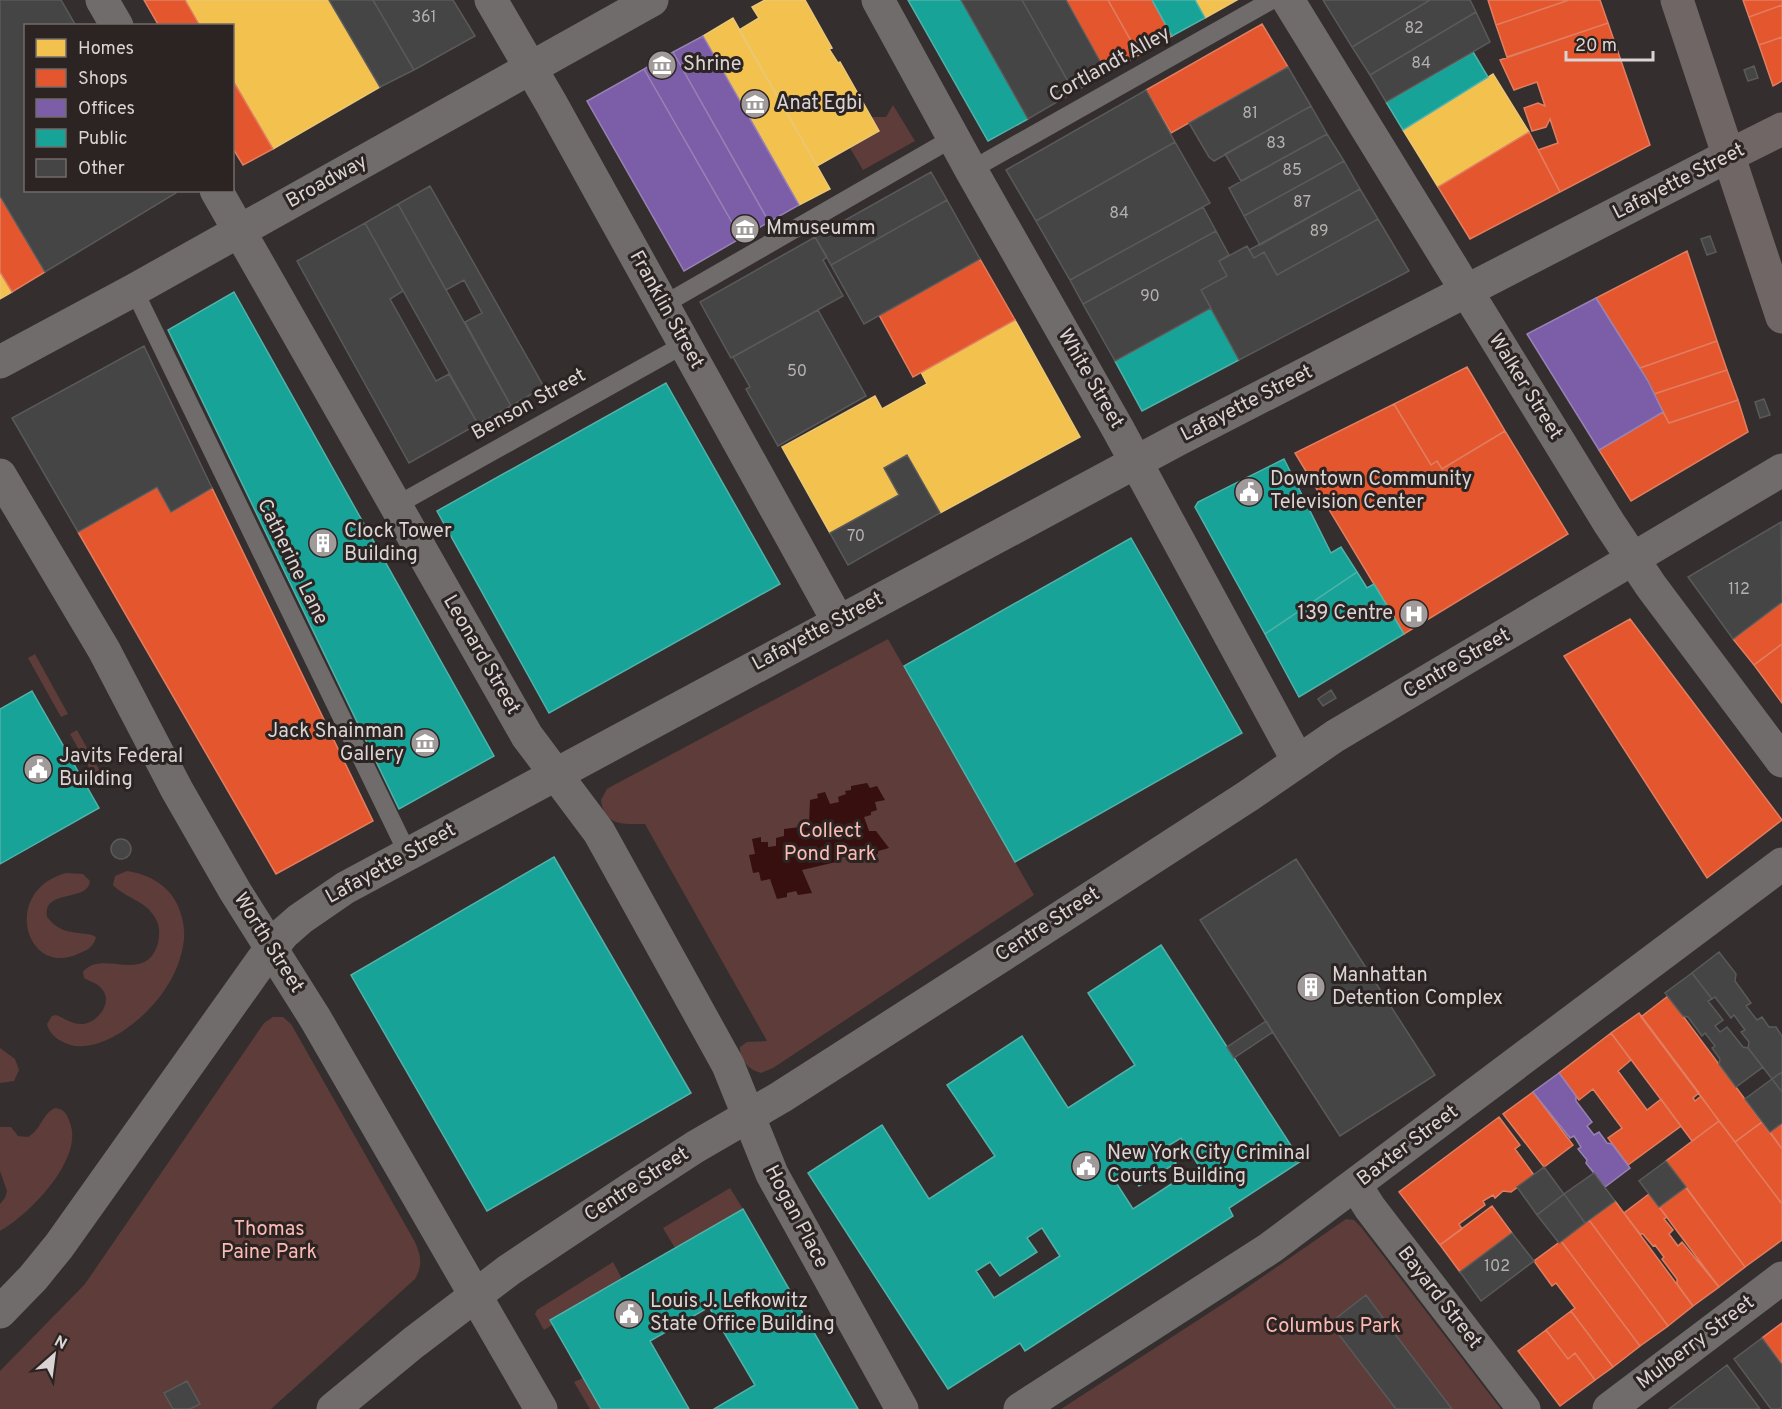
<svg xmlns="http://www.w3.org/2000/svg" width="1782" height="1409" font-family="Overpass,sans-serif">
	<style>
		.green { fill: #5d3c39 }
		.water { fill: #360f0e }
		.homes { fill: #f2c14e; stroke: #ebc776; stroke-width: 1.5 }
		.shops { fill: #e4572e; stroke: #e17d60; stroke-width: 1.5 }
		.offices { fill: #7b5ea7; stroke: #9882b4; stroke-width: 1.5 }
		.public { fill: #17a398; stroke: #52b2aa; stroke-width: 1.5; fill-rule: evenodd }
		.building { fill: #454545; stroke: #5a5a5a; stroke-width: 1.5 }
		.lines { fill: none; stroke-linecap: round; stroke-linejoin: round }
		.service { stroke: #706c6c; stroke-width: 18 }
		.minor { stroke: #706c6c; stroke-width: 33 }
		.tertiary { stroke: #706c6c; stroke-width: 33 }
		.secondary { stroke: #706c6c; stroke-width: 33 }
		.primary { stroke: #6f6665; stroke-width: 33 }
		.labels { text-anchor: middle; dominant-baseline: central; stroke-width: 6; stroke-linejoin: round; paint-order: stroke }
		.number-label { font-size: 16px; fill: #b5b1b0 }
		.poi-label { font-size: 20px; fill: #dad5d4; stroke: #2c2423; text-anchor: start }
		.street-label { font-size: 20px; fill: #dad5d4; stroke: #2c2423 }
		.park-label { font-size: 20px; fill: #fdbab3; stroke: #2c2423 }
	</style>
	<rect width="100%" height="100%" fill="#342f2e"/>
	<path class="green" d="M893,105L915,141L863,170L850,148L879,131L871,117H886Z
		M888,639L1034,895L773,1068L761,1073C749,1070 739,1060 740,1047L747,1042L767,1041L645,824C625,824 604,827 601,800L607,789L614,785Z
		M35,654L68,714L61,717L28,658Z
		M77,730L106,782L99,785L70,734Z
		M127,871C148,874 169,885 178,906C183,918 186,932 183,946C180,965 170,984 158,999C139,1023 93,1060 61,1041C54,1037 49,1032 47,1024L52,1016L56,1015C64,1018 73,1025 83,1024C99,1022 114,1001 101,988C97,983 89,981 84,978L83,972C101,948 146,986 158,943C160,933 160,924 154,916C144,900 125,898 113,885L115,876Z
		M66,873L83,874L90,881C88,903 42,888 47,917C61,935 73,931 92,935L96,937C94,946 88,950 80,953C26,980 0,891 66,873Z
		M273,1017H283L291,1024L415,1242C421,1256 423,1265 415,1279L271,1409H0V1371L85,1284L264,1023Z
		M0,1048L15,1059L19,1070L14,1081L0,1083Z
		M55,1108C64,1109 67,1114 70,1123C84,1159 29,1215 0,1231V1204L5,1198L7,1191L0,1171V1127H11L18,1136L28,1137C41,1130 42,1114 55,1108Z
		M730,1188L743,1209L675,1248L663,1228Z
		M1346,1219L1354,1220L1361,1227L1501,1409H1061L1232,1298Z
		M613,1262L622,1279L550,1320L552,1325L544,1330L535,1314L537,1310Z
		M583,1378L601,1409H590L574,1382Z"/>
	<path class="water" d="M867,783L870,788L877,786L885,800L875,802L877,810L871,812V815L864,817L869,831H876L889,848L878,851V854L868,856V859L856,862L852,855L835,859L836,862L802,870L812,893L798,895L796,891L787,893V897L777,899L770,879L761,881L759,872L753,873L749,855L755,854L752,839L761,837V842H768V847L776,846V838L784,836V829L809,826L810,800L818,798L817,794L825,792L830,804L839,802L838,797L846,794L845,791L851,790V786Z"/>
	<path class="homes" d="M185,0H329L380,87L273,149L232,79V26H200Z
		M765,0H805L832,48L829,49L838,63L840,62L879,131L817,166L739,30L759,18L752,7Z
		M1195,0H1237L1205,18Z
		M733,18L830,189L799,205L703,36Z
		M1493,74L1529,132L1438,187L1403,130Z
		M0,272L12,292L0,299Z
		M1015,320L1080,437L940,513L907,455L884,468L899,495L830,533L782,447L875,396L882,409L927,384L921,372Z"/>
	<path class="shops" d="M144,0H185L200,26H159Z
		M1066,0H1108L1139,55L1107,74Z
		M1108,0H1152L1172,36L1139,55Z
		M1488,0H1569L1496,25Z
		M1569,0H1600L1608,23L1507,57L1496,25Z
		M1743,0H1782V5L1749,17Z
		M1782,5V37L1759,45L1749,17Z
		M1608,23L1650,145L1560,192L1538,150L1558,143L1550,119L1546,127L1532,131L1524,108L1538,103L1545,106L1537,82L1514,90L1500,60Z
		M1262,24L1288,67L1171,133L1146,90Z
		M1782,37V81L1773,86L1759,45Z
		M232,79L273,149L243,165L232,147Z
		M1529,132L1560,192L1470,239L1438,187Z
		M0,196L45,272L12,292L0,272Z
		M1687,251L1717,341L1640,368L1596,298Z
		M980,259L1015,320L913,377L879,315Z
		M1717,341L1727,370L1654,394L1640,368Z
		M1467,367L1505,431L1442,469L1437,461L1431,465L1394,404Z
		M1727,370L1738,400L1669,423L1654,394Z
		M1738,400L1748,432L1631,501L1599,450L1663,412L1669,423Z
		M1394,404L1431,465L1437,461L1442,469L1505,431L1568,534L1404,634L1295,453Z
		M157,487L171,512L212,488L373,821L276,874L78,532Z
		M1782,602V644L1754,665L1733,639Z
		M1630,619L1782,820L1707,878L1564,656Z
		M1782,644V703L1754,665Z
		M1668,996L1762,1122L1735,1142L1641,1017Z
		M1639,1013L1699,1093L1693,1098L1695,1101L1701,1096L1719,1121L1692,1141L1611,1033Z
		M1611,1033L1631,1060L1618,1071L1647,1110L1661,1099L1681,1126L1628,1165L1608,1138L1622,1128L1593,1089L1579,1100L1559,1073Z
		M1533,1092L1573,1145L1544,1167L1503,1114Z
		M1499,1117L1520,1145L1515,1149L1534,1175L1511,1192L1503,1191L1495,1198L1493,1195L1483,1201L1485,1205L1459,1224L1462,1229L1440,1245L1399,1192Z
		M1719,1121L1782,1204V1240L1745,1267L1666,1161Z
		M1762,1122L1782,1149V1204L1735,1142Z
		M1782,1123V1149L1770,1132Z
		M1686,1187L1745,1267L1719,1287L1659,1207Z
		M1649,1194L1667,1217L1664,1219L1673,1230L1669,1234L1678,1246L1682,1242L1719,1287L1693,1306L1677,1284V1279L1662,1259L1664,1257L1655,1245L1653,1246L1643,1234H1640L1624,1213Z
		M1615,1201L1693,1306L1668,1326L1589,1220Z
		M1492,1206L1512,1233L1460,1272L1440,1245Z
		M1589,1220L1668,1326L1640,1346L1561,1241Z
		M1561,1241L1640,1346L1613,1367L1571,1311L1575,1308L1556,1283L1552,1286L1534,1261Z
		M1571,1311L1613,1367L1595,1380L1575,1353L1568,1359L1546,1330Z
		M1782,1323V1362L1781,1363L1762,1338Z
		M1546,1330L1568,1359L1575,1353L1595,1380L1560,1406L1518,1351Z"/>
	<path class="offices" d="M703,36L799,205L769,222L673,52Z
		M673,52L769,222L741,238L644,69Z
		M644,69L741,238L684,271L587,101Z
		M1596,298L1648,381L1663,412L1599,450L1527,334Z
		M1559,1073L1576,1096V1101L1592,1122L1587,1126L1594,1135L1599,1132L1607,1143L1612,1144L1630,1168L1605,1187L1586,1163L1587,1160L1578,1149L1581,1147L1574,1136L1570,1138L1533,1092Z"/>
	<path class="public" d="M908,0H961L1028,119L988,141Z
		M1152,0H1195L1205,18L1172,36Z
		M1473,52L1488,77L1403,130L1386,102Z
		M234,292L494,756L399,809L168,330Z
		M1211,308L1239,360L1142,411L1115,361Z
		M666,383L780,584L549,713L437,511Z
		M1284,459L1331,553L1341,547L1357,572L1265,634L1195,507L1198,502Z
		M1131,538L1242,733L1015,862L904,666Z
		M1357,572L1367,588L1374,584L1404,634L1299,697L1265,634Z
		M32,691L99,808L0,864V709Z
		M554,857L691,1093L487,1211L351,975Z
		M1161,945L1301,1161L1229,1208L1233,1216L1025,1351L1020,1343L948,1389L808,1173L882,1125L929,1199L995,1156L947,1085L1022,1036L1068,1108L1135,1065L1088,993ZM1181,1138L1199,1166L1133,1209L1115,1181L1130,1171L1139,1186L1176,1163L1166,1147ZM1042,1228L1060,1256L994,1298L976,1271L990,1262L1000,1276L1037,1252L1027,1238Z
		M743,1209L858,1409H714L755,1385L709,1307L650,1341L689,1409H601L550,1320Z"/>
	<path class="building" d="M0,0H61L76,26H26V190H175L176,193L45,272L0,196Z
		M329,0H373L414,70L380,87Z
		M373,0H453L475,36L414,70Z
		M961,0H1022L1074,92L1028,119Z
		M1022,0H1066L1107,74L1074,92Z
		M1323,0H1430L1352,47Z
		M1430,0H1470L1476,12L1370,75L1352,47Z
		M1476,12L1490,42L1386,102L1370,75Z
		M1754,66L1758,78L1748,81L1744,70Z
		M1288,67L1311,106L1214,161L1209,157L1189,123Z
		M1146,90L1175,142L1036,221L1006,170Z
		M1311,106L1327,134L1241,181L1225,154Z
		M1327,134L1344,161L1244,216L1229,188Z
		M1175,142L1210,203L1070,280L1036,221Z
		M1344,161L1360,189L1260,245L1244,216Z
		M931,172L947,200L831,265L815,237Z
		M430,186L544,387L511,406L465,322L482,313L464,280L446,290L398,204Z
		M1360,189L1378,219L1277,275L1264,252L1254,258L1249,250Z
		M947,200L980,259L864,324L831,265Z
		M398,204L511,406L478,424L365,223Z
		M1203,207L1216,231L1083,304L1070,280Z
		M1378,219L1409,271L1239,360L1201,290L1227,276L1219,261L1247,246L1254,258L1264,252L1277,275Z
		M365,223L403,291L390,299L436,381L449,374L478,424L409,463L297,261Z
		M1216,231L1229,255L1219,261L1227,276L1201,290L1211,308L1115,361L1083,304Z
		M1710,236L1716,252L1707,255L1701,239Z
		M815,237L827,257L823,260L843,296L731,358L700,302Z
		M818,310L866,396L778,446L746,389L750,387L733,357Z
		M144,346L212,488L171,512L157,487L78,532L12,418Z
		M1764,399L1770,415L1760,418L1755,402Z
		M907,455L940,513L848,565L830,533L899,495L884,468Z
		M1781,522L1782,602L1733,639L1688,577Z
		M1331,690L1336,698L1323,706L1318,699Z
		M111 849a10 10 0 1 1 20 0a10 10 0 1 1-20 0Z
		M1296,859L1435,1075L1340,1136L1200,920Z
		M1719,952L1736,974L1735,981L1751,1003L1746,1006L1757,1020L1762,1017L1769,1027H1776L1782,1036V1072L1772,1079L1748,1048L1749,1042L1741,1032L1745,1030L1734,1015L1731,1018L1715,997L1712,999L1692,973Z
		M1692,973L1712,999L1708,1001L1723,1020L1715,1026L1720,1032L1727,1027L1743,1047L1748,1048L1763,1067L1736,1087L1719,1064L1720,1059L1712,1048L1715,1046L1705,1033L1702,1036L1688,1017L1683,1016L1665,993Z
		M1266,1021L1273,1032L1234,1058L1227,1047Z
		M1782,1072V1092L1772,1079Z
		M1772,1079L1782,1092V1123L1770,1132L1745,1099Z
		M1666,1161L1686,1187L1659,1207L1639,1181Z
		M1544,1167L1564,1194L1537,1215L1517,1187Z
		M1594,1173L1615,1201L1585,1223L1564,1194Z
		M1564,1194L1585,1223L1559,1243L1537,1215Z
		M1512,1233L1534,1261L1481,1301L1460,1272Z
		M1366,1295L1401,1342L1452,1409H1396L1330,1323Z
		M1762,1338L1782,1365V1407L1779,1409H1771L1734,1359Z
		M1727,1365L1760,1409H1669Z
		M187,1381L200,1404L190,1409H173L164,1393Z"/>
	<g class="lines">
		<path class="service" d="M971,170L1272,0
			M134,290L408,854
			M663,305L953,138
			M395,506L685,344"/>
		<path class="minor" d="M102,0L117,26
			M491,0L551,103L838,621
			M878,0L971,170L1118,429L1298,761
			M216,190L527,736L599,832L728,1065L772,1174L902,1409
			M0,475L104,650L177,790L235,891L315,1018L541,1409
			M1356,1186L1370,1208L1524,1409
			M1020,1409L1270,1248L1782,864
			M1609,1409L1782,1278"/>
		<path class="tertiary" d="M1288,0L1609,523L1651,586L1782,761"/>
		<path class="secondary" d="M0,362L134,290L652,0
			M0,1312L33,1278L59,1246L263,959L284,933L300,919L345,888L1177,440L1728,156
			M333,1409L413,1343L509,1270L635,1186L695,1147L781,1097L1004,954L1248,796L1335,736L1782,470"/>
		<path class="primary" d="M1677,0L1782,317
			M1728,156L1782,129"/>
	</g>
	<defs>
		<g id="museum-disc" transform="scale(1.5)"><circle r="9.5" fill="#a09b9a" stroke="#2c2423"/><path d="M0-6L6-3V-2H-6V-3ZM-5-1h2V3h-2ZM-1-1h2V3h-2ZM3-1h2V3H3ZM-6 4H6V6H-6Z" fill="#fff"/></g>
		<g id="civic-disc" transform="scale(1.5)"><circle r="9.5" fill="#a09b9a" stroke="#2c2423"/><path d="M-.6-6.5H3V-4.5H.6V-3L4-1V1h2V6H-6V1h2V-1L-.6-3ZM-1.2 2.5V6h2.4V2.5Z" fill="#fff"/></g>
		<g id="building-disc" transform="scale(1.5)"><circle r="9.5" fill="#a09b9a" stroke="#2c2423"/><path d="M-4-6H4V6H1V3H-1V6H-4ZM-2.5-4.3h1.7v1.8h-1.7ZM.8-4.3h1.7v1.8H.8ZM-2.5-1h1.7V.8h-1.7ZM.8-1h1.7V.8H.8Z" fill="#fff"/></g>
		<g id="hospital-disc" transform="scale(1.5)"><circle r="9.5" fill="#a09b9a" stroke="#2c2423"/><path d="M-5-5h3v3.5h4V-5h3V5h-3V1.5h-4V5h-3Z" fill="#fff"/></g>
	</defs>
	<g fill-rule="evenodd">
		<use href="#museum-disc" x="662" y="65"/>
		<use href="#museum-disc" x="755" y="104"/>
		<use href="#museum-disc" x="745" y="229"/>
		<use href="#civic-disc" x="1249" y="492"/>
		<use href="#building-disc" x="323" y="543"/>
		<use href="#hospital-disc" x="1414" y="614"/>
		<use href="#museum-disc" x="425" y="743"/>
		<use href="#civic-disc" x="38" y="769"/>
		<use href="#building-disc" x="1311" y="987"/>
		<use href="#civic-disc" x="1086" y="1166"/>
		<use href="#civic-disc" x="629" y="1314"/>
	</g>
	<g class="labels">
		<g class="number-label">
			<text x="424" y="18">361</text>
			<text x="1414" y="29">82</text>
			<text x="1421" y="64">84</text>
			<text x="1250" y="114">81</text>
			<text x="1276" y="144">83</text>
			<text x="1292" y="171">85</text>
			<text x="1302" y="203">87</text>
			<text x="1119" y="214">84</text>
			<text x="1319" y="232">89</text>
			<text x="1150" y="297">90</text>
			<text x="797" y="372">50</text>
			<text x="856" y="537">70</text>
			<text x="1739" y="590">112</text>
			<text x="1497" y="1267">102</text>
		</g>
		<g class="poi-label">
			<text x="683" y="65">Shrine</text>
			<text x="776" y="104">Anat Egbi</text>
			<text x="766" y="229">Mmuseumm</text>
			<text x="1270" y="480">Downtown Community<tspan x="1270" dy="23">Television Center</tspan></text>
			<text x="344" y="532">Clock Tower<tspan x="344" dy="23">Building</tspan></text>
			<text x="1393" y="614" text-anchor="end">139 Centre</text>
			<text x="404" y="732" text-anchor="end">Jack Shainman<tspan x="404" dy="23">Gallery</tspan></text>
			<text x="59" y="757">Javits Federal<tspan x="59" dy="23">Building</tspan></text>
			<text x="1332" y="976">Manhattan<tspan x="1332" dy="23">Detention Complex</tspan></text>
			<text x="1107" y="1154">New York City Criminal<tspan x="1107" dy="23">Courts Building</tspan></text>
			<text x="650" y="1302">Louis J. Lefkowitz<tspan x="650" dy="23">State Office Building</tspan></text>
		</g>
		<g class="street-label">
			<text transform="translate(1110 65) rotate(-29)">Cortlandt Alley</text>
			<text transform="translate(327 182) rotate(-29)">Broadway</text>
			<text transform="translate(1679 182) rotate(-27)">Lafayette Street</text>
			<text transform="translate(666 310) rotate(61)">Franklin Street</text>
			<text transform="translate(1090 379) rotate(60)">White Street</text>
			<text transform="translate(1525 387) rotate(58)">Walker Street</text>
			<text transform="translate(1247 404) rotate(-27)">Lafayette Street</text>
			<text transform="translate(529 405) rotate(-29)">Benson Street</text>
			<text transform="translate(292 562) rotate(64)">Catherine Lane</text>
			<text transform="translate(818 632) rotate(-28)">Lafayette Street</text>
			<text transform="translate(481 655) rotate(60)">Leonard Street</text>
			<text transform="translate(1457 664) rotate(-30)">Centre Street</text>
			<text transform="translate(391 864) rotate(-29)">Lafayette Street</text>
			<text transform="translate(1048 925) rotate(-33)">Centre Street</text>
			<text transform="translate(268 943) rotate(58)">Worth Street</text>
			<text transform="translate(1408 1146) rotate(-37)">Baxter Street</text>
			<text transform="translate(637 1185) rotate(-33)">Centre Street</text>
			<text transform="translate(796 1217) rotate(62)">Hogan Place</text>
			<text transform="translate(1439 1298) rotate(52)">Bayard Street</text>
			<text transform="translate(1696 1343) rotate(-37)">Mulberry Street</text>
		</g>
		<g class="park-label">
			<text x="830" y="832">Collect<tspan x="830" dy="23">Pond Park</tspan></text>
			<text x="269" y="1230">Thomas<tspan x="269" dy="23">Paine Park</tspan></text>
			<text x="1333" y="1327">Columbus Park</text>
		</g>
	</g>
	<rect x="24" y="24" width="210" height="168" fill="#2c2423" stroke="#726b6a" stroke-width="1.5"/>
	<rect x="36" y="39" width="30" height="18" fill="#f2c14e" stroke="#726b6a" stroke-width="1.5"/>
	<text x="78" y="54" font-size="18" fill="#dad5d4">Homes</text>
	<rect x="36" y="69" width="30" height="18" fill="#e4572e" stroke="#726b6a" stroke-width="1.5"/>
	<text x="78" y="84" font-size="18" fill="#dad5d4">Shops</text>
	<rect x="36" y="99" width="30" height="18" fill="#7b5ea7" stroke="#726b6a" stroke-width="1.5"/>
	<text x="78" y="114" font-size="18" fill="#dad5d4">Offices</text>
	<rect x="36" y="129" width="30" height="18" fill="#17a398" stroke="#726b6a" stroke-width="1.5"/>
	<text x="78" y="144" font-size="18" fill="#dad5d4">Public</text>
	<rect x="36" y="159" width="30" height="18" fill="#454545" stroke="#726b6a" stroke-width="1.5"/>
	<text x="78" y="174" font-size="18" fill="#dad5d4">Other</text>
	<g transform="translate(54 1355) rotate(28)" stroke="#2c2423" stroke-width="4.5" paint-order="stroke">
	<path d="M0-4.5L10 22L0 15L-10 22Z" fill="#dad5d4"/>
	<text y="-9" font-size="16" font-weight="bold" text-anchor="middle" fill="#dad5d4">N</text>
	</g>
	<path d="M1566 51v9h87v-9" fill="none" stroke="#dad5d4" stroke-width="3"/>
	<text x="1575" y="51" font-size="18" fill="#dad5d4" stroke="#2c2423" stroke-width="4.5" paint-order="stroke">20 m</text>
</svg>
